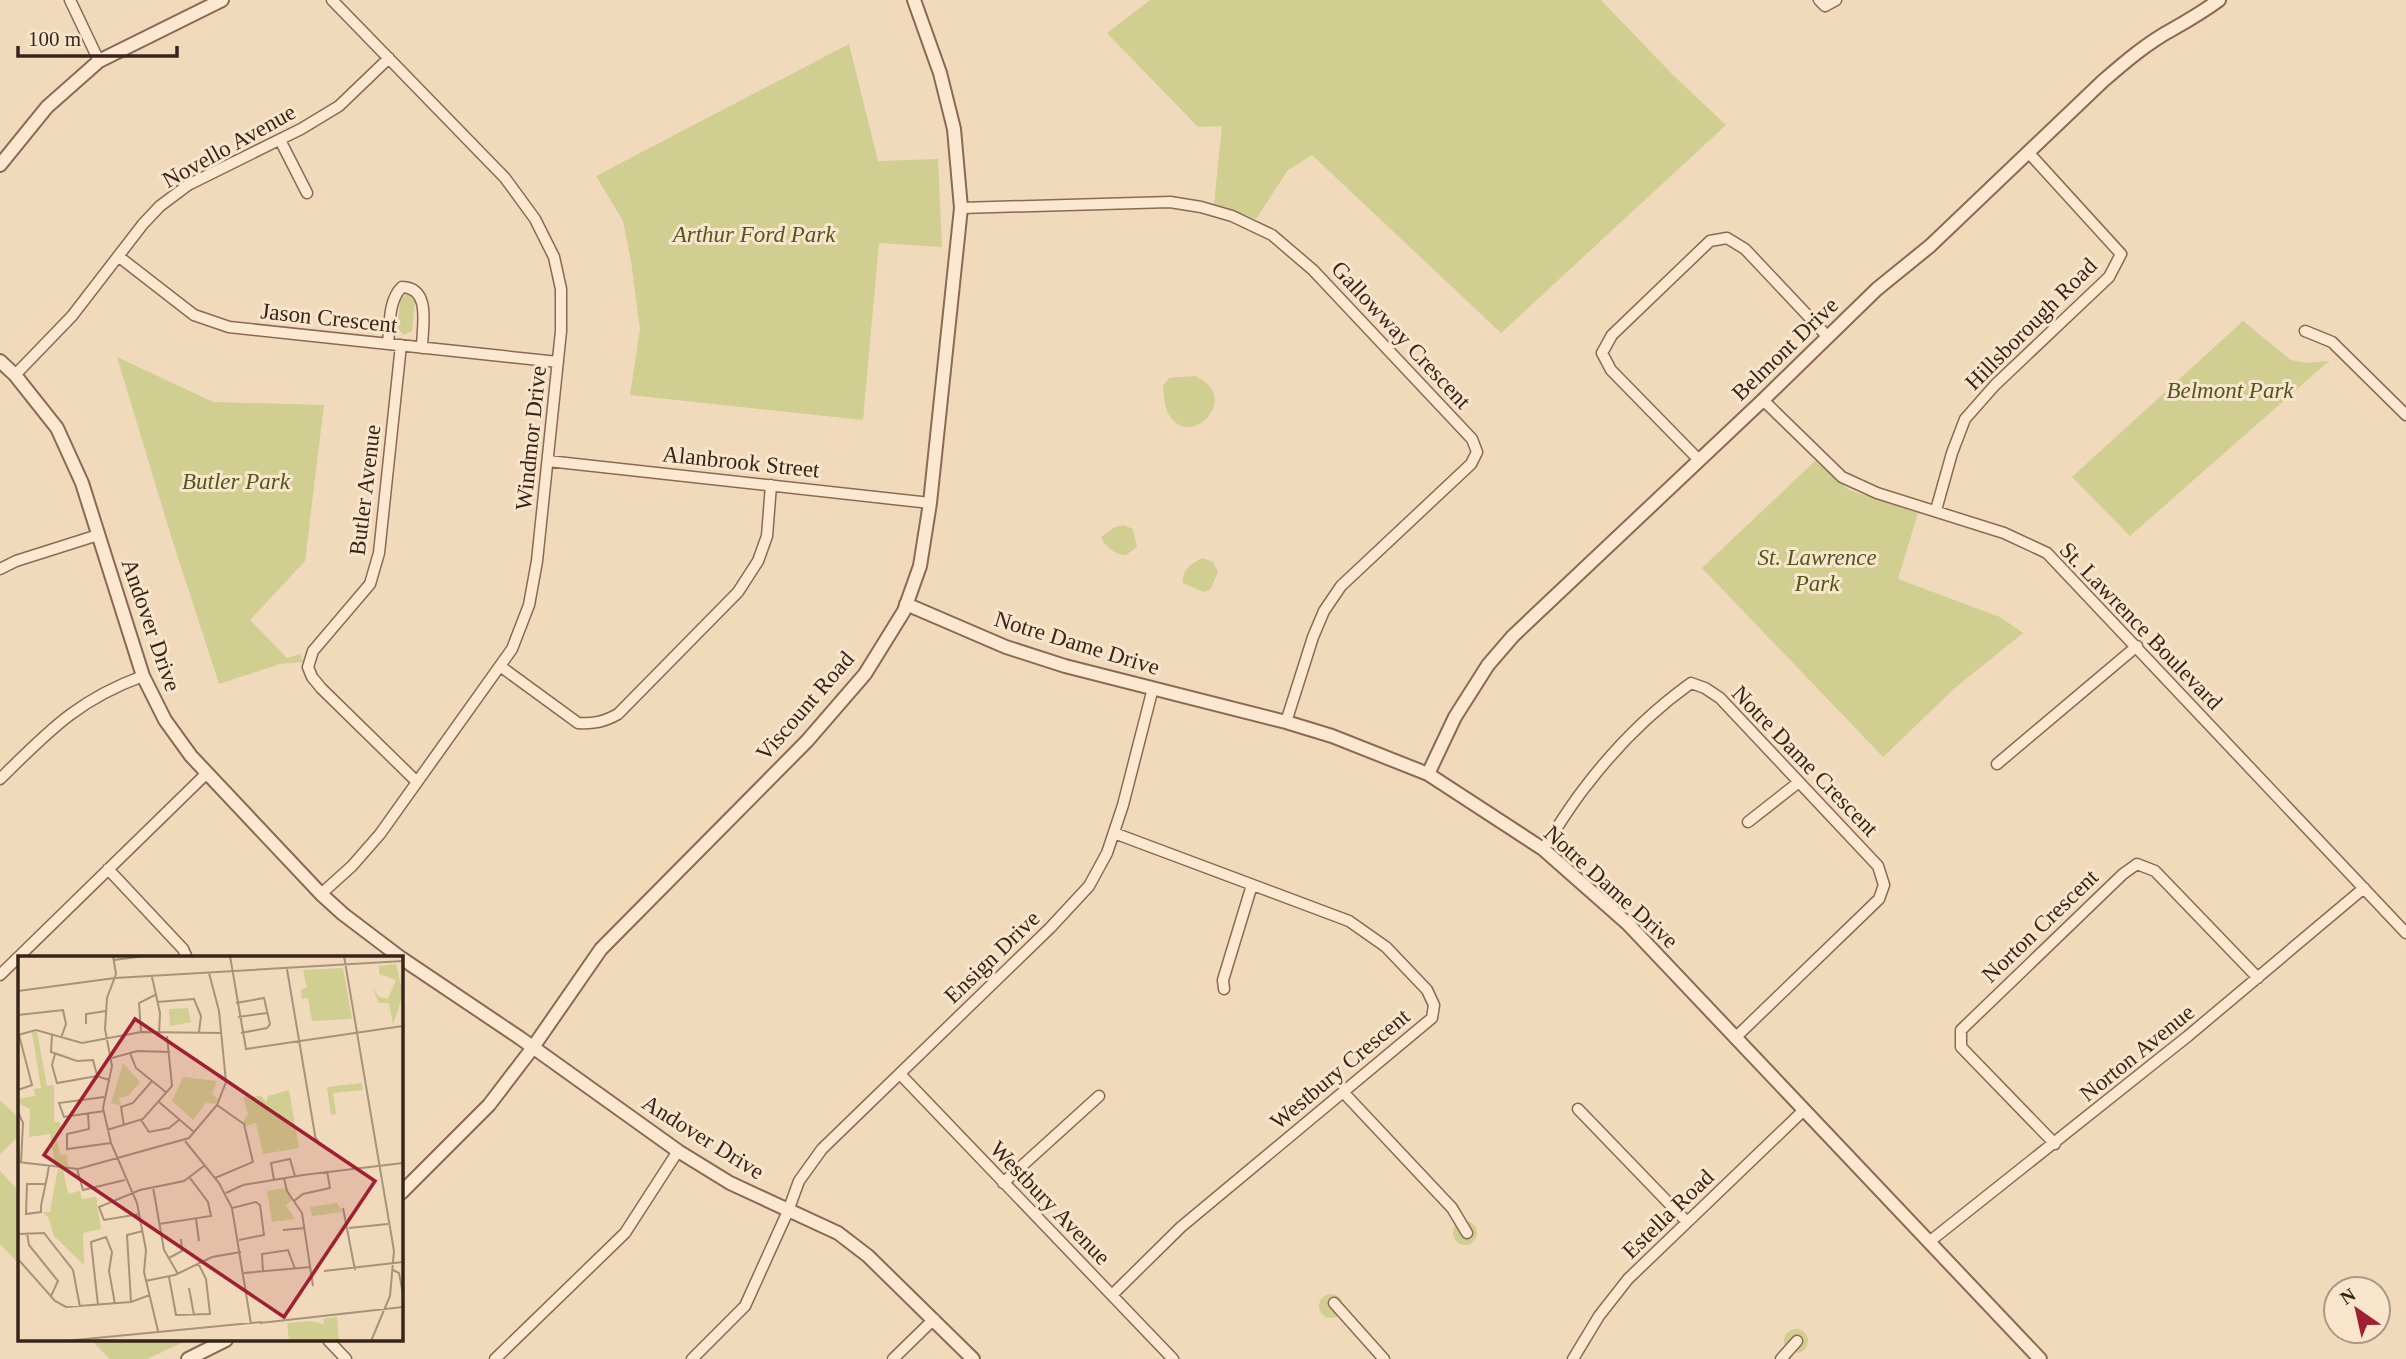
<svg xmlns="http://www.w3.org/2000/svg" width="2406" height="1359" font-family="'Times New Roman',serif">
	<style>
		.green { fill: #d0ce90 }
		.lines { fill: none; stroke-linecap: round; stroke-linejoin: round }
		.minor-casing { stroke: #8b6954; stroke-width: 13 }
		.tertiary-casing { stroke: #8b6954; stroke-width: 16 }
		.minor { stroke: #fce8d0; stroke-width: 10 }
		.tertiary { stroke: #fce8d0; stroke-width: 12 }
		.labels { text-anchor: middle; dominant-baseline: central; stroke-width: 6; stroke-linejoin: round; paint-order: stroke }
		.street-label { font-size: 23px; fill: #38251a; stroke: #f8e5cc }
		.park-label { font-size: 23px; font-style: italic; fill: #51571f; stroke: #f8e5cc }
		.inset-road { fill: none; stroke: #a7927b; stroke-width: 2 }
		.view { fill: #9f1f33; fill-opacity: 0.15; stroke: #9f1f33; stroke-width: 3.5 }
		.inset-edge { fill: none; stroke: #38251a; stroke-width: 3.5 }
	</style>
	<rect width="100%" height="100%" fill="#f1dabc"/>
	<path class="green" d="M1150,0H1601L1673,75L1726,125L1501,333L1312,155L1288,170L1256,219L1214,204L1222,126L1198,127L1107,33Z
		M849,44L878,161L938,159L942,247L879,243L863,420L630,395L640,329L631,261L623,221L596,176Z
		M406,294L413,297L415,302L412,331L404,335L398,329L400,299Z
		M2243,321L2291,360L2307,363L2329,361L2130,536L2072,477Z
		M117,357L213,402L324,405L305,561L250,620L287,658L300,654L303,662L280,664L219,684L171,536Z
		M1195,376C1244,397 1188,453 1168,413C1164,405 1164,394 1163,386L1169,378Z
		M1815,461L1849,490L1918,513L1898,579L2000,617L2023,633L1956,687L1883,757L1702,568Z
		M1124,525L1133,529L1137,547L1126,555C1114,554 1106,548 1101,537L1115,527Z
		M1203,558L1213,562L1218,572L1210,590L1203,592L1183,583C1181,570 1192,563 1203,558Z
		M0,1100L19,1118V1136L0,1154Z
		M0,1171L19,1191V1264L0,1244Z
		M1453 1233a12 12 0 1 1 24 0a12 12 0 1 1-24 0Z
		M1319 1306a12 12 0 1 1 24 0a12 12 0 1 1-24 0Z
		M1784 1341a12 12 0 1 1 24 0a12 12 0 1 1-24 0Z
		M91,1340H188L147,1359H110Z"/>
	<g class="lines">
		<g class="minor-casing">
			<path id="minor" d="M70,0L99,61
				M1819,0L1825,6L1836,0
				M280,140L307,193
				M961,208L1170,202L1201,207L1232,216L1272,235L1313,270L1472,439L1477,452L1471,464L1341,586L1324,611L1313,637L1286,722
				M118,256L194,315L229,327L558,362
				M2305,331L2332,342L2406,415
				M388,344C390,326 388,300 402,287C432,288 422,327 422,348
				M401,345L379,553L370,584L313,651L308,667L312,677L321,688L417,782
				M15,375L72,316L143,224L160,206L188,185L301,129L339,106L389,58
				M1763,400L1842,477L1877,493L2004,533L2047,553L2406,933
				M1699,460L1611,370L1602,353L1612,335L1710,241L1727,238L1745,249L1828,337
				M548,461L930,503
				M1936,510L1952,453L1965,419L1995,385L2109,277L2121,254L2028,152
				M0,569L16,561L98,535
				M500,666L578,723C593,724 604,722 618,714L738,592L758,561L767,536L771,485
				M1997,764L2137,646
				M0,779C48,732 77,700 143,676
				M1748,822L1799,782
				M1543,849C1557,828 1570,806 1586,786C1615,748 1652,711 1691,683L1705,688L1720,698L1878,866L1884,885L1879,899L1736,1037
				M108,869L183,949L187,958
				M321,894L352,866L380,834L512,649L529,605L537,561L561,331V289L554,257L535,219L505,178L332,0
				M0,975L207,773
				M1224,989L1223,980L1252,885
				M900,1074L1173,1359
				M1343,1092L1452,1208L1467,1233
				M1578,1109L1687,1222
				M2055,1144L1961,1047V1030L2123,874L2137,864L2155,871L2258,978
				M1003,1183L1099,1096
				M1929,1242L2188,1036L2364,888
				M1112,1295L1181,1227L1432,1018L1434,1005L1427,990L1386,947L1349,921L1114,833
				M1334,1303L1384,1359
				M328,1340L346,1359
				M495,1359L625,1233L678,1151
				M692,1359L745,1306L788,1211L799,1181L822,1149L1050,928L1089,886L1107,853L1123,805L1153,688
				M893,1359L934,1319
				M1573,1359L1599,1316L1628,1279L1804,1110
				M1781,1359L1797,1341"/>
		</g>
		<g class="tertiary-casing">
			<path id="tertiary" d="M0,165L47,107L99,61L222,0
				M0,361L15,375L57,428L82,483L143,676L165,720L191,756L321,894L343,914L401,958
				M906,604L1006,647L1065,666L1286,722L1332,736L1428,774L1543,849L1628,924L2040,1359
				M1428,774L1455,717L1488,665L1513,636L1763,400L1877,289L1930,246L2103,81C2125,62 2147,43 2173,29C2189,20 2204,11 2219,0
				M401,958L520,1038L678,1151L730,1183L838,1233L868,1256L973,1359
				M401,1193L489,1105L531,1050L601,949L807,741L865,674L904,611L920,566L930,503L961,208L954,129L940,73L914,0
				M188,1359L226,1340"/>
		</g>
		<use href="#minor" class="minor"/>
		<use href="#tertiary" class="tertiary"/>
	</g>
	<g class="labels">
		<g class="street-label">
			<text transform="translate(229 146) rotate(-29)">Novello Avenue</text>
			<text transform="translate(329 318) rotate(6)">Jason Crescent</text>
			<text transform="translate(2031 324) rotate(-45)">Hillsborough Road</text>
			<text transform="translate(1401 335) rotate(47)">Gallowway Crescent</text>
			<text transform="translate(1785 349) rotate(-44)">Belmont Drive</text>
			<text transform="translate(531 438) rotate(-84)">Windmor Drive</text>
			<text transform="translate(741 462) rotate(6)">Alanbrook Street</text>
			<text transform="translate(365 490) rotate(-83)">Butler Avenue</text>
			<text transform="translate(151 625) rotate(71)">Andover Drive</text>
			<text transform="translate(2141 626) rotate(46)">St. Lawrence Boulevard</text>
			<text transform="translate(1077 643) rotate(17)">Notre Dame Drive</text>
			<text transform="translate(805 706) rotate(-49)">Viscount Road</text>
			<text transform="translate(1805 761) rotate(46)">Notre Dame Crescent</text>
			<text transform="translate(1611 887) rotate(42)">Notre Dame Drive</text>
			<text transform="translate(2040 926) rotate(-44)">Norton Crescent</text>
			<text transform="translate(992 957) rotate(-44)">Ensign Drive</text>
			<text transform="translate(2137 1053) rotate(-39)">Norton Avenue</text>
			<text transform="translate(1340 1069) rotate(-40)">Westbury Crescent</text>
			<text transform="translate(703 1137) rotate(32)">Andover Drive</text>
			<text transform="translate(1050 1203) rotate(46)">Westbury Avenue</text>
			<text transform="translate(1668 1214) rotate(-44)">Estella Road</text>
		</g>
		<g class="park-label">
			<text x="754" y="234">Arthur Ford Park</text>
			<text x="2230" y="390">Belmont Park</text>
			<text x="236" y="481">Butler Park</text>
			<text x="1817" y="557">St. Lawrence<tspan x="1817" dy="26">Park</tspan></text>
		</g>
	</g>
	<g transform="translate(18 956)">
		<rect width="385" height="385" fill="#f1dabc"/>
		<path d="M378,8L385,38L375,69L371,47H361L354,31L361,41L370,43L378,24L361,18V10ZM325,12L334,63L294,65L290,42L284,43L283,33L289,32L285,14ZM170,52L173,66L152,70L151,53ZM14,76H19L29,130L36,129V166H42L44,178L38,179L42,198L49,199L50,211L37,209L32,178L11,181L12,153L0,147V143L17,140L16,133L23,132ZM105,107L122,126L110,140L101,142L103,150L93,147ZM165,121L199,125L194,138L200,143L197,148L188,147L175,164L154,145ZM271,134L281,192L245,198L238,167L228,170L225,166L230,158L225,141L243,140L248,146L250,140ZM40,212L45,213L50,238L62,235L64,244L78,241L83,273L65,277L66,309L36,280L30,261L24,256H32ZM267,232L274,244L268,249L277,263L254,266L249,235ZM319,247L325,256L294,260L292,251ZM319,361L321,385H309L305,363Z" fill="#d0ce90"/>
		<path d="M297,32L303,40L313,39L302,49L311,54V60L295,61L291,33ZM344,127L345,134L315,137L318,158L313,159L309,131ZM45,226L50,239L62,235L64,243L78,241L79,247L54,255L49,251ZM292,365L306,368L309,385H271L269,367Z" fill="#d0ce90"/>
		<path class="inset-road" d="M95,0L98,18L89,42L87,73L94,110L85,152L93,187L119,247L128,294L126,316L140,375M212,0L228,93L385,70M326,0L376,295L372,340L353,385M96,4L127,0M269,13L298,185L301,187L298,182M134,21L142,57L141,79M0,35L97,22L385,5M139,46L176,43L183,60L181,76M218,47L246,42L252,68L249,72L223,77M0,59L45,54L48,68L43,82M220,61L249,57M68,68V58L88,55M123,75L121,47L137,39M0,79L18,74L64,87L123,76L204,77M34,79L33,96L59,105L75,104L79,119M112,97L118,112L149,137M37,98L34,109L39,127L79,120L91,124M94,102L119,95L152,96M0,134L14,129L1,79M141,146L176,176M86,155L46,161L41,147L86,141M0,156L5,167L3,207M70,158L71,173L49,178V193L93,187M123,164L131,176L151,172L161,164M106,170L103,151L115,147L134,125M89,174L125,163L154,130L149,80M167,185L201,227L214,252L233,368M0,206L60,213L171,182L199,149L208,126L201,55L191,17M59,213L65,234L107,224M197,222L235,206L226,168L199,149M266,222L269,235L284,257L295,330M256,224L253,207L272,203L277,220M28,228H9L8,258L23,256V250L29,221L31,210M135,231L146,294L160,318M208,237L225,229L285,219L385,207M276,245L285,238L312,232L309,215M214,252L238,246L242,249L246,279L221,284M325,252L337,314M122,258L86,264L81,251L122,234L166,225L186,210M178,263L181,285M141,268L193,260L190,246L172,222M331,272L370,268M265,274L287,272M9,277L11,289L40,325L33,340M0,278L26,277L55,314L62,351M151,302L164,295L163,283M0,303L37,345L48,351L113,346L132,339M375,314L381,317L385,338M306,315L385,306M245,316L244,298L270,294L277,313M226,317L293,311M151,321L158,359L192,358L188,323L180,307M127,325L157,319L194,301L223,296M171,332L176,359M113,346L109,279L125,275M80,349L73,286L88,281L94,296L91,315L97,348M242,367L385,351M47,385L244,366"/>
		<path class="view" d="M117,63L357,225L266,361L26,199Z"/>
		<rect width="385" height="385" class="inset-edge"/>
	</g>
	<g transform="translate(2357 1310) rotate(326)"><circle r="33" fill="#f8e5cc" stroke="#ab9885" stroke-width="2"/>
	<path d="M0-5L12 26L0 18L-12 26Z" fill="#9f1f33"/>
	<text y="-10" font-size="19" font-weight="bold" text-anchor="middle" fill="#38251a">N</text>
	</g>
	<path d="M18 46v10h159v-10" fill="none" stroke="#38251a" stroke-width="3.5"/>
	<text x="28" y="46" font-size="21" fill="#38251a" stroke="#f8e5cc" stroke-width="5" paint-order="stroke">100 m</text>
</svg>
